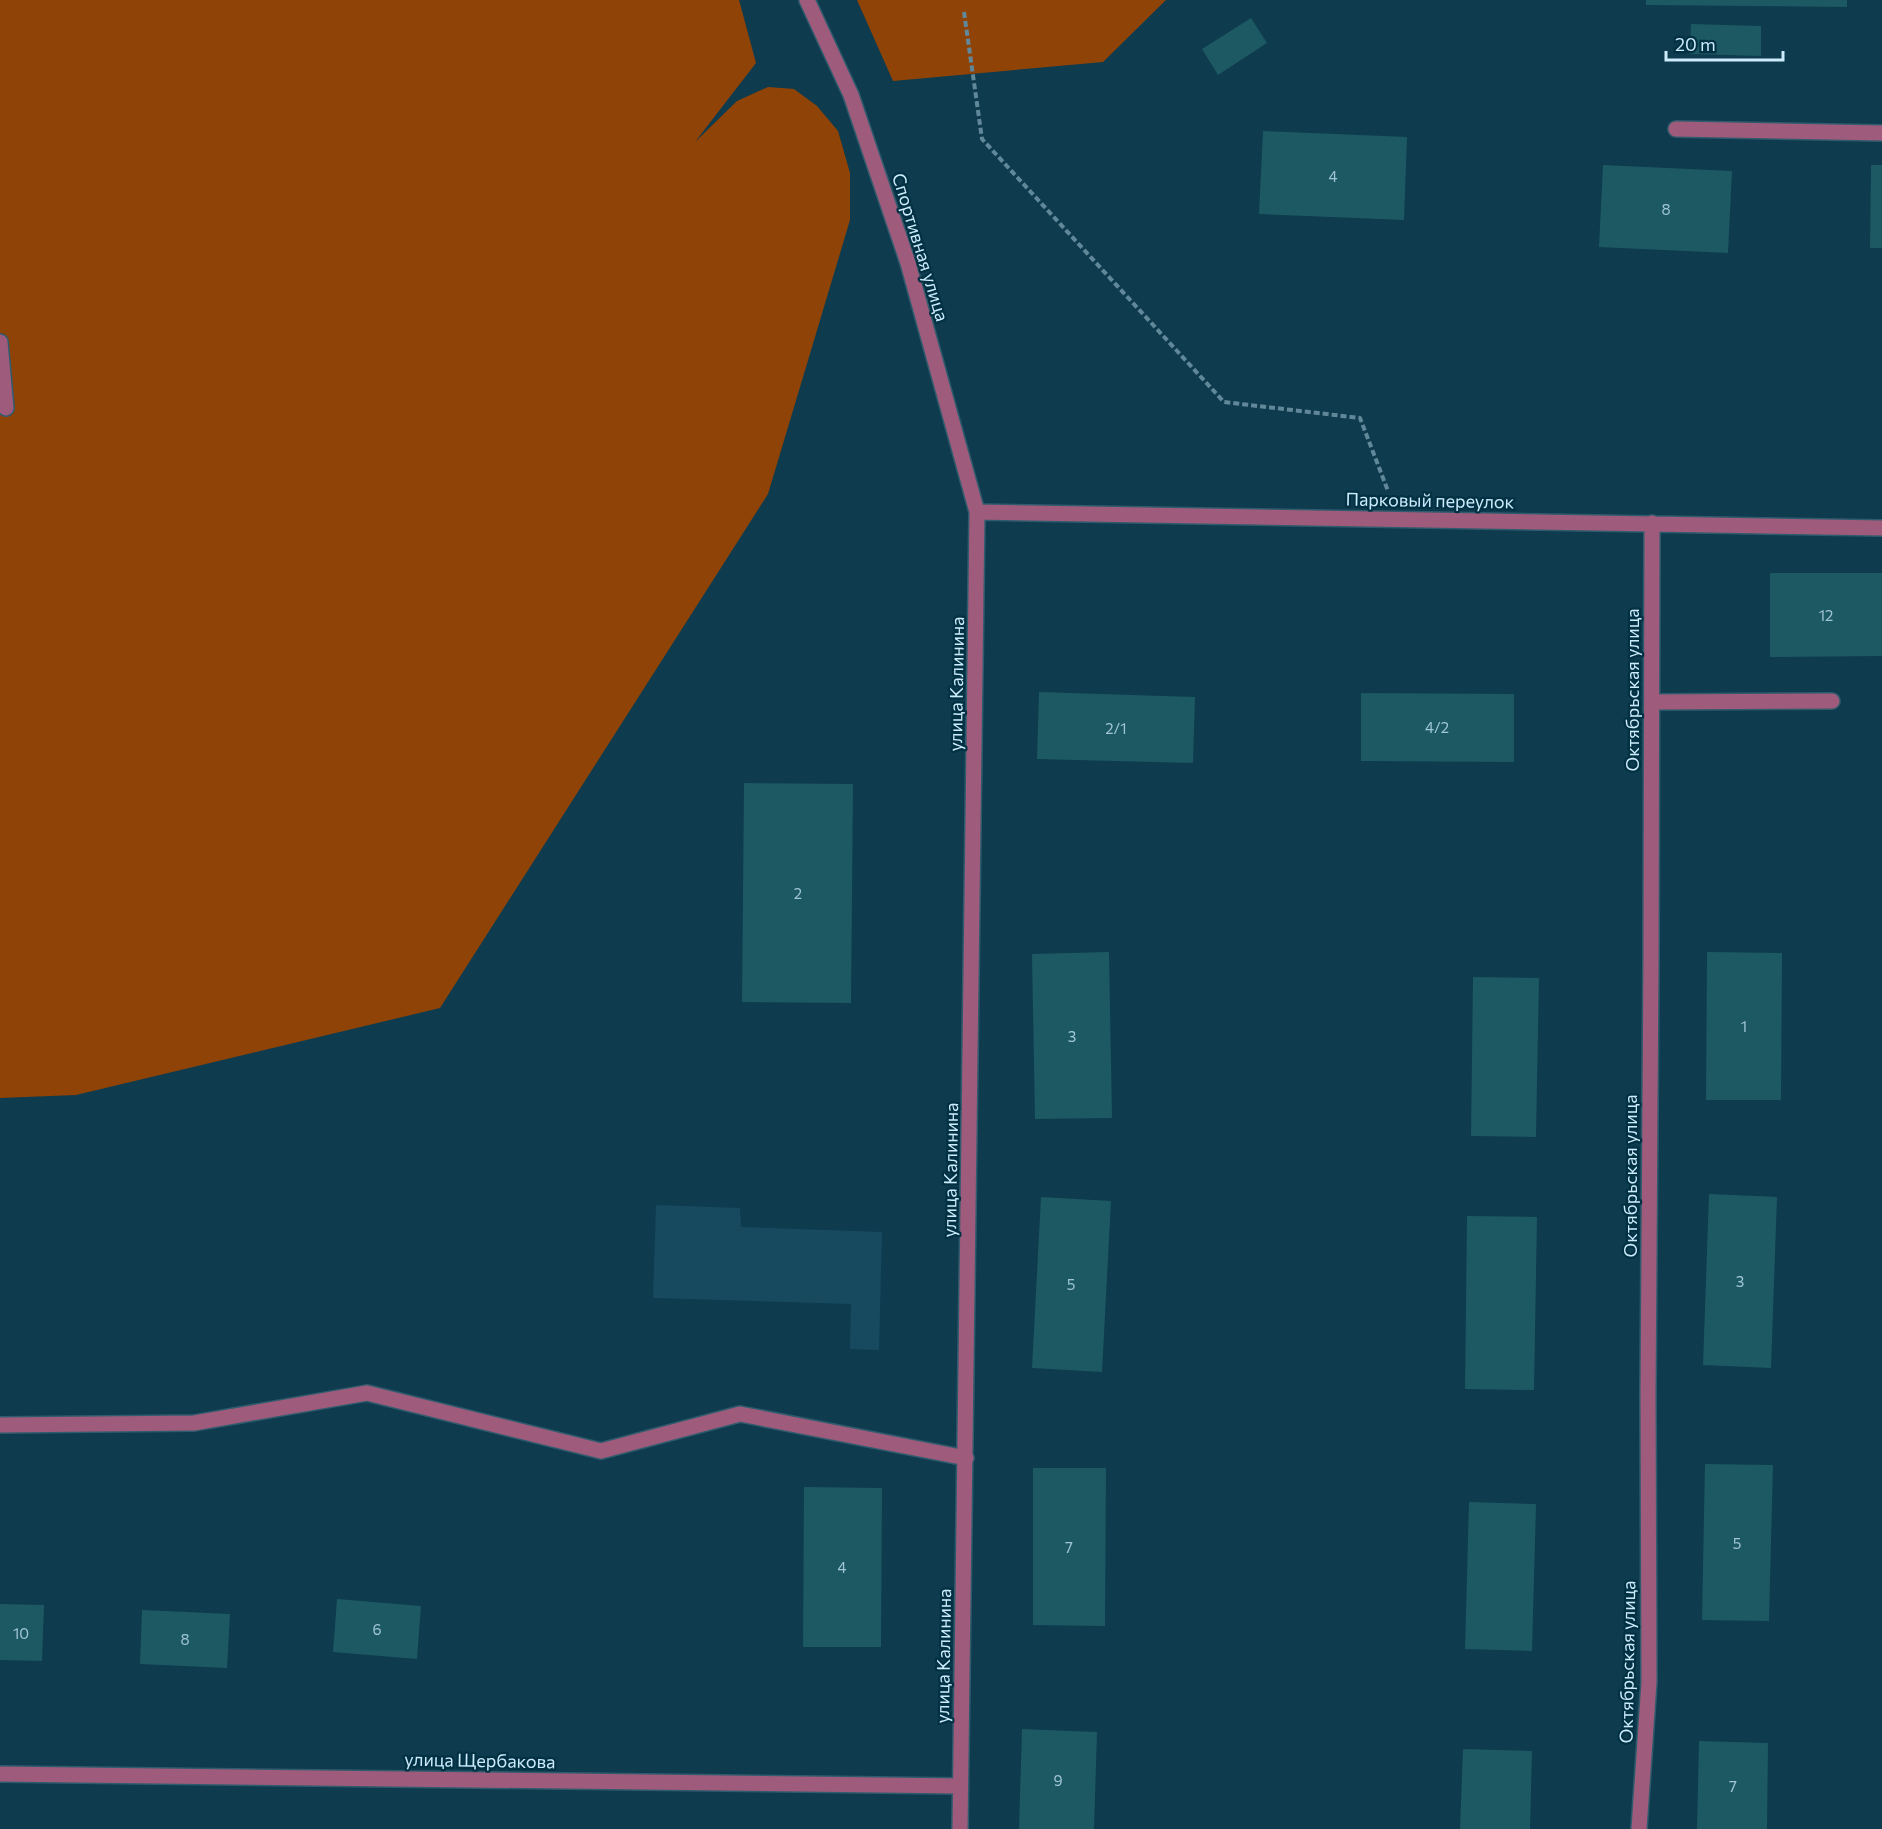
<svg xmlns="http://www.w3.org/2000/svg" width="1882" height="1829" font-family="Commissioner,sans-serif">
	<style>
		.built { fill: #174a5f }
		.green { fill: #904306 }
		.building { fill: #1d5962 }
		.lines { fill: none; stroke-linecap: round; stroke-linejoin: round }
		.minor-casing { stroke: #305b6d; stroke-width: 18 }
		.path { stroke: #618899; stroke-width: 4; stroke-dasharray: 6 3; stroke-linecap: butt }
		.minor { stroke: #9e5b7b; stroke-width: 15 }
		.labels { text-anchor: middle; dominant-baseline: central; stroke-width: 4.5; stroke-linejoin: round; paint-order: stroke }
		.number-label { font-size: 15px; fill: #a0c6d5 }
		.street-label { font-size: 18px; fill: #ccebfb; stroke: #013143 }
	</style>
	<rect width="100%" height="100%" fill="#0e3b4e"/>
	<path class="built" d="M656,1205L740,1208L741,1227L882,1232L879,1350L850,1349L851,1304L653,1298Z"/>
	<path class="green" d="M0,0H739L756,63L695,142L737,101L768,87L794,89L817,106L838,131L850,173V220L768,494L440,1008L76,1095L0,1098Z
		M857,0H1166L1103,62L893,81Z"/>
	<path class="building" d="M1646,0H1847V7L1646,5Z
		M1251,18L1267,43L1218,75L1202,49Z
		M1691,24L1761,26V56L1690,54Z
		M1263,131L1407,137L1404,220L1259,214Z
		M1603,165L1732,171L1728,253L1599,247Z
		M1871,165H1882V248H1870Z
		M1770,573H1882V656L1770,657Z
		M1039,692L1195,697L1193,763L1037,759Z
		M1361,693L1514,694V762L1361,761Z
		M744,783L853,784L851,1003L742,1002Z
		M1109,952L1112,1118L1035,1119L1032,954Z
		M1707,952L1782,953L1781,1100H1706Z
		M1473,977L1539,978L1536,1137L1471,1136Z
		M1709,1194L1777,1197L1771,1368L1703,1365Z
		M1041,1197L1111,1201L1102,1372L1032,1368Z
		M1467,1216L1537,1217L1534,1390L1465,1389Z
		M1705,1464L1773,1465L1769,1621L1702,1620Z
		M1033,1468H1106L1105,1626L1033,1625Z
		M804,1487L882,1488L881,1647H803Z
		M1469,1502L1536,1504L1532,1651L1465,1649Z
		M337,1599L421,1606L417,1659L333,1652Z
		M0,1604L44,1605L42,1661L0,1660Z
		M142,1610L230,1614L227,1668L140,1664Z
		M1022,1729L1097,1732L1094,1829H1019Z
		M1699,1741L1768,1743L1767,1829H1697Z
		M1463,1749L1532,1751L1530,1829H1460Z"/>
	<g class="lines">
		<g class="minor-casing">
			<path id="minor" d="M807,0L851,95L908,263L977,512L960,1829
				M1676,129L1882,133
				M0,342L6,408
				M977,512L1882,528
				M1652,702L1832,701
				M0,1425L194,1423L367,1393L601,1451L740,1414L966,1458
				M0,1774L960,1786
				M1639,1829L1649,1682L1648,1396L1651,960L1652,523"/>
		</g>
		<path class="path" d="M964,12L982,139L1224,402L1360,418L1388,491"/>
		<use href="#minor" class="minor"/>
	</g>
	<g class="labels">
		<g class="number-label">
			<text x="1333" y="176">4</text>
			<text x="1666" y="209">8</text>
			<text x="1826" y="615">12</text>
			<text x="1437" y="727">4/2</text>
			<text x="1116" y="728">2/1</text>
			<text x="798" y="893">2</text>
			<text x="1744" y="1026">1</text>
			<text x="1072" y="1036">3</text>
			<text x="1740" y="1281">3</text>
			<text x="1071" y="1284">5</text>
			<text x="1737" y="1543">5</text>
			<text x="1069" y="1547">7</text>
			<text x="842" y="1567">4</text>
			<text x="377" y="1629">6</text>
			<text x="21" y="1633">10</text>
			<text x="185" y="1639">8</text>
			<text x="1058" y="1780">9</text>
			<text x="1733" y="1786">7</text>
		</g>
		<g class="street-label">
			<text transform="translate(921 247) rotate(73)">Спортивная улица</text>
			<text transform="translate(1430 500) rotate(1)">Парковый переулок</text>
			<text transform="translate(956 684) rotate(-89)">улица Калинина</text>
			<text transform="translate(1632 690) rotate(-90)">Октябрьская улица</text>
			<text transform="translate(950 1170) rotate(-89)">улица Калинина</text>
			<text transform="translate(1630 1176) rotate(-90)">Октябрьская улица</text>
			<text transform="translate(943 1656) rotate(-89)">улица Калинина</text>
			<text transform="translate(1627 1662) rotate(-89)">Октябрьская улица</text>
			<text transform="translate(480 1760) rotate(1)">улица Щербакова</text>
		</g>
	</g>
	<path d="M1666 51v9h117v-9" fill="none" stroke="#ccebfb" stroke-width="3"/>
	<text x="1675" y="51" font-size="18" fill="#ccebfb" stroke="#013143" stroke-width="4.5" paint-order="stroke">20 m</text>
</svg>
